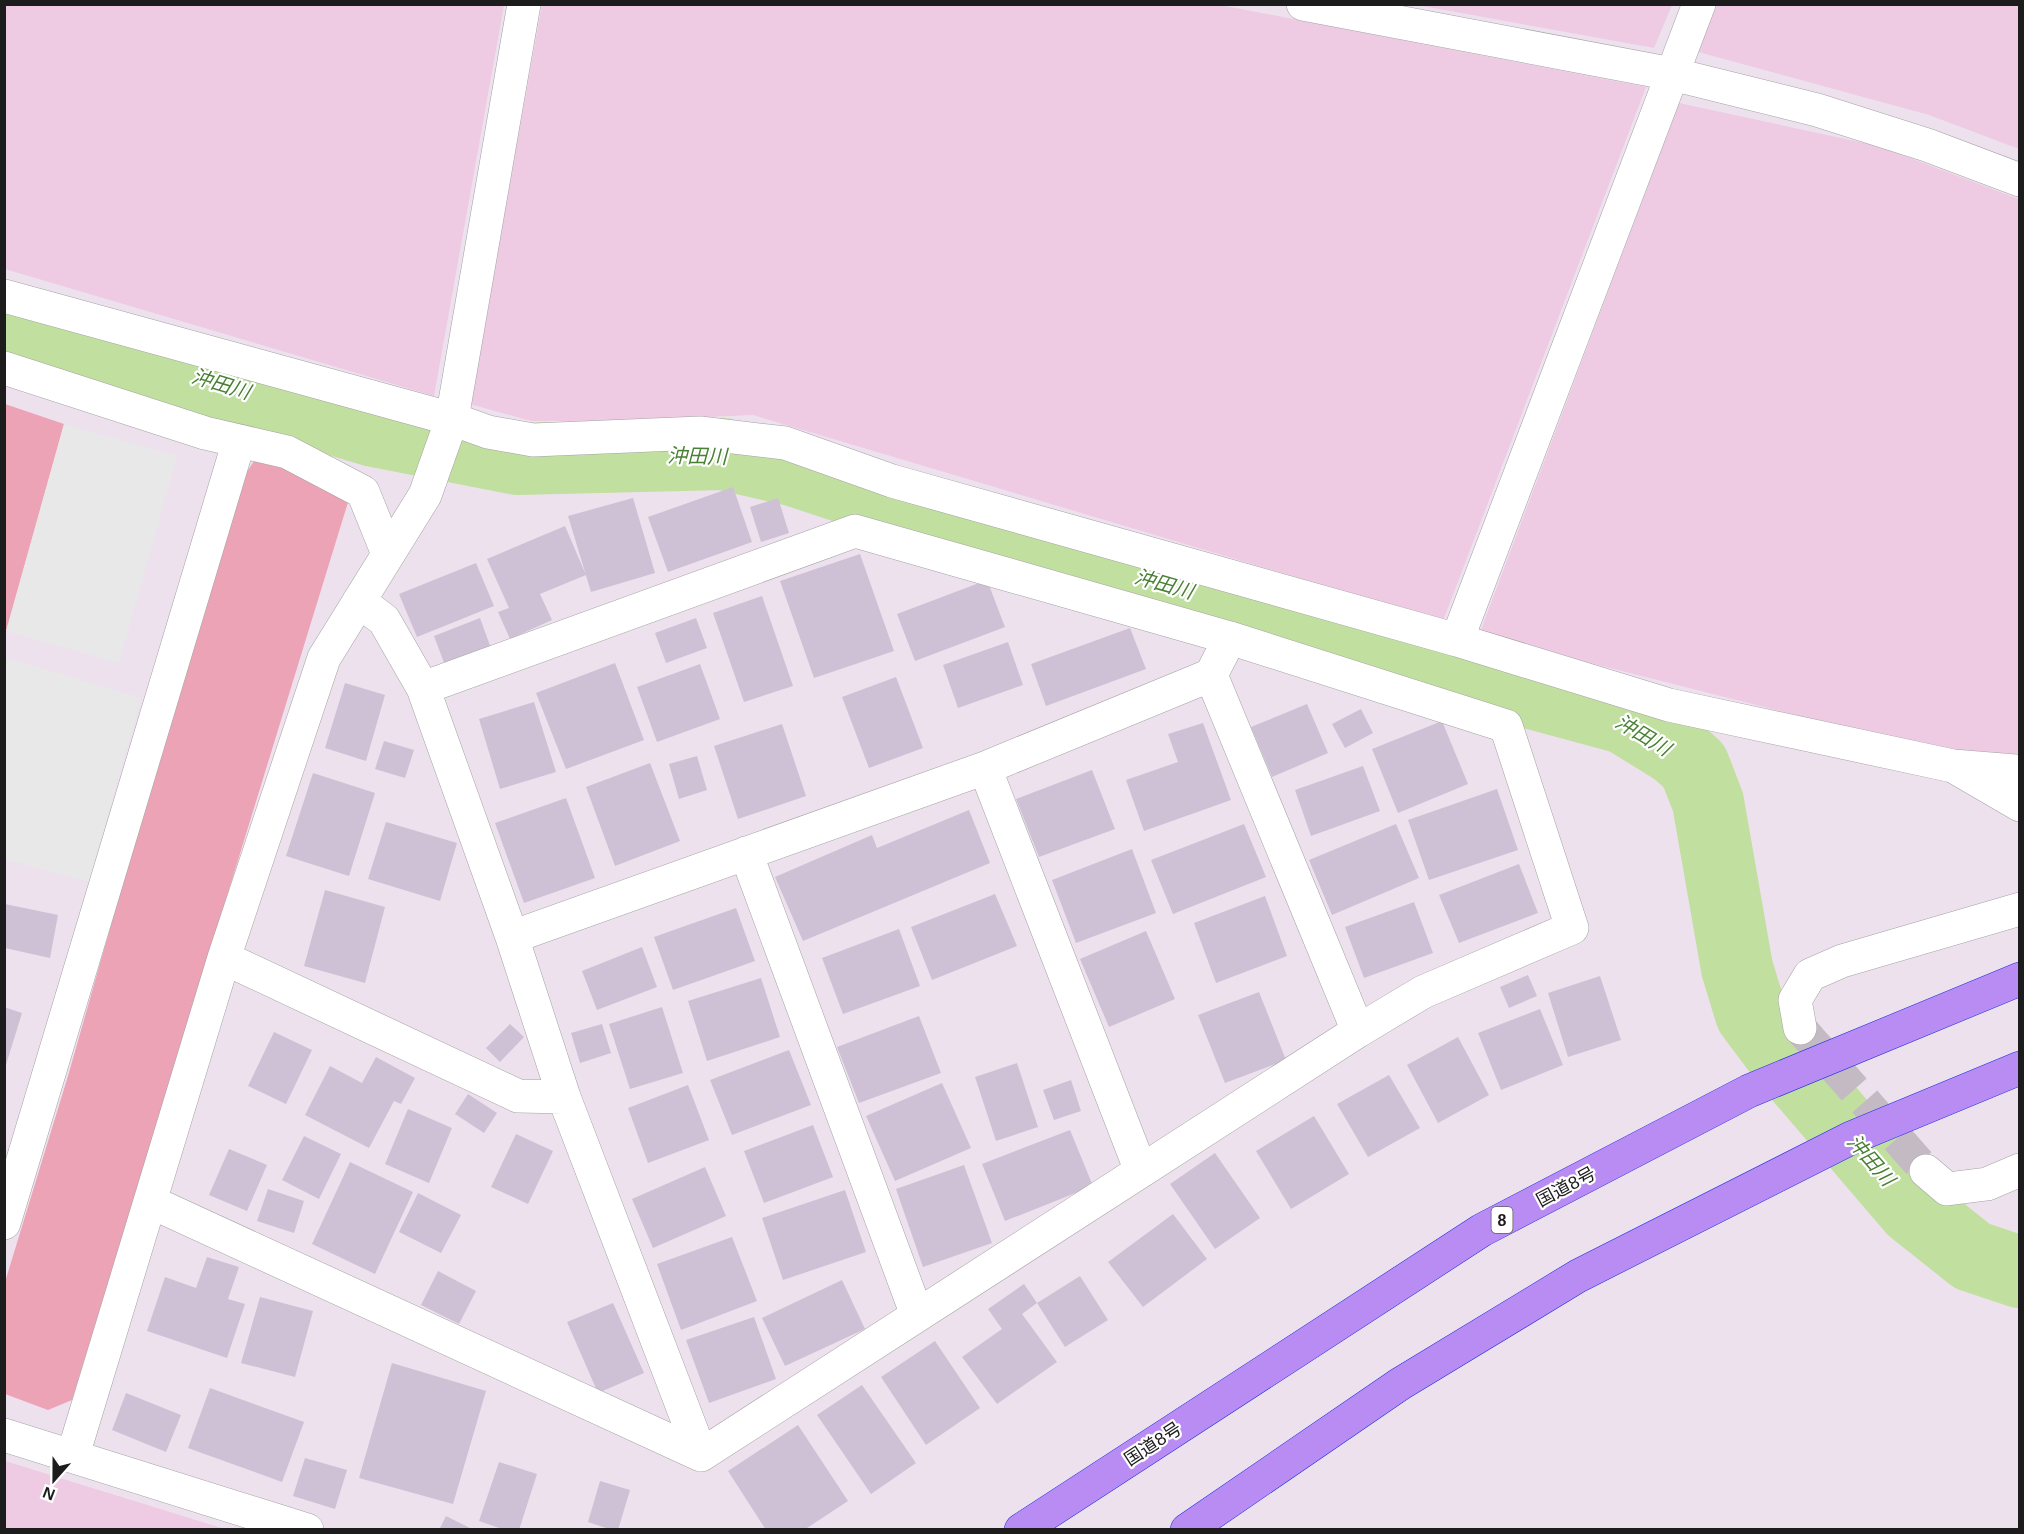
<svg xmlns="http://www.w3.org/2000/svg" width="2024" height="1534" font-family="Arial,'Noto Sans JP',sans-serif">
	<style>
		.farmland { fill: #eecbe3 }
		.grass { fill: #eca3b6 }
		.parking { fill: #e8e8e8 }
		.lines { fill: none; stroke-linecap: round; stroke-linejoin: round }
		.river { stroke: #c1df9e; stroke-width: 72 }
		.building { fill: #cec1d5 }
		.minor-tunnel { stroke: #c3bac4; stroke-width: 33; stroke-dasharray: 33 16; stroke-linecap: butt }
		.minor-casing { stroke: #a3a3a3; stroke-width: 34 }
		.trunk-casing { stroke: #1b31df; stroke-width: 34 }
		.minor { stroke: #fff; stroke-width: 33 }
		.trunk { stroke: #b98cf4; stroke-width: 33 }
		.labels { text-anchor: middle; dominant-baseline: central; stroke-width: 4.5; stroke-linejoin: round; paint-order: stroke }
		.shield { fill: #fff; stroke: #606060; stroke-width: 1.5 }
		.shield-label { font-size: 16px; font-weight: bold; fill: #1c1c1c }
		.street-label { font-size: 18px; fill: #1c1c1c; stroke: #fff }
		.water-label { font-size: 20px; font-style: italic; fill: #498035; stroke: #fff }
	</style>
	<rect width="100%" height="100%" fill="#ede1ee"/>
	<path class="farmland" d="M4,5H504L434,396L5,269Z
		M542,5H1220L1646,87L1443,621L753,415L619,421H531L470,404Z
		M1417,5H1672L1654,48Z
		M1717,5H2019V149L1929,115L1698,52Z
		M1679,103L1878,146L2019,199V756L1946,753L1479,635Z
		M4,1461H5L225,1529H5Z"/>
	<path class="grass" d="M5,404L64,424L5,636Z
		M256,458L302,468L349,499L72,1400L48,1410L5,1394V1282L68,1076L235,490Z"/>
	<path class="parking" d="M64,424L177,456L119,663L6,631Z
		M4,657L141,698L89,882L5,859Z"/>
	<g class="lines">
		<path class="river" d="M4,317L165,368L374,431L517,459L723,454L796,471L938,518L1447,670L1624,718L1676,750L1694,766L1708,802L1737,968L1751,1014L1787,1062L1913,1209L1972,1256L2020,1272"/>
	</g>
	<path class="building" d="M733,487L752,542L668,572L648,517Z
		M633,498L655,573L591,592L568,516Z
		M778,498L789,533L761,542L750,507Z
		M565,526L586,575L540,594L552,620L510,639L498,612L509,608L487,559Z
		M860,554L894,651L814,678L780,581Z
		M476,563L494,606L417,637L399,594Z
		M987,580L1005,627L915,661L897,614Z
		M762,596L793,686L744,702L713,613Z
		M480,618L492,651L446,668L434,636Z
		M696,618L707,648L666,663L655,633Z
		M1130,628L1146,669L1046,706L1031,664Z
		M1008,642L1023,685L958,708L943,665Z
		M615,663L644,740L566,769L536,693Z
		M700,664L720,719L657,742L637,687Z
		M896,677L923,748L869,768L842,697Z
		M345,683L385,695L366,761L325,748Z
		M534,702L556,772L500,789L479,719Z
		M1307,704L1328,753L1272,777L1251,727Z
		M1361,709L1373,733L1345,748L1332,724Z
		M1442,721L1468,784L1398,813L1372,749Z
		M1203,723L1231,800L1144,831L1126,780L1178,762L1168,734Z
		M782,724L806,796L738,819L714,746Z
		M384,741L414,750L405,778L375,769Z
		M697,756L707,790L679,799L669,764Z
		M650,763L680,841L615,866L586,787Z
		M1363,766L1380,811L1311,836L1295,790Z
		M1092,770L1115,829L1039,857L1016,799Z
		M313,773L375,793L349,876L286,856Z
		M1497,789L1518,850L1429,880L1408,820Z
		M566,798L595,878L524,903L495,823Z
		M969,810L990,863L803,941L775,877L872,835L877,848Z
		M386,822L457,843L440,901L368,879Z
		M1244,824L1266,877L1173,914L1151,860Z
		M1396,824L1419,878L1332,915L1309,860Z
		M1132,849L1156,913L1076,943L1052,880Z
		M1519,864L1538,913L1459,943L1439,895Z
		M325,890L385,907L365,983L304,966Z
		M995,894L1017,946L932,980L911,927Z
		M1265,896L1287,956L1216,983L1194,923Z
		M1414,902L1433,953L1364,978L1345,927Z
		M5,904L58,915L50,958L5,948Z
		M736,908L755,961L673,990L654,937Z
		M899,929L920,986L843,1014L822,958Z
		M1146,931L1175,999L1109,1027L1080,959Z
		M642,947L657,987L597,1010L582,971Z
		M1528,975L1537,996L1509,1008L1500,987Z
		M1600,976L1621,1040L1568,1057L1548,993Z
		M761,978L780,1037L707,1061L688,1001Z
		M1259,992L1286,1060L1225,1083L1198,1015Z
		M4,1007L22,1013L5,1068H4Z
		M662,1007L683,1073L630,1089L609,1024Z
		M1540,1009L1563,1065L1501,1090L1478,1033Z
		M919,1016L941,1073L859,1103L837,1047Z
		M510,1024L524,1037L500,1062L486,1048Z
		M602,1024L611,1053L580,1063L571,1033Z
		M274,1032L312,1050L286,1104L248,1086Z
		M1458,1037L1489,1095L1438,1123L1407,1065Z
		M789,1050L811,1105L732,1135L710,1080Z
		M376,1057L415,1078L401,1104L394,1101L369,1148L305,1115L330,1066L362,1083Z
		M1017,1063L1038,1127L996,1141L975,1077Z
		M1389,1075L1420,1128L1368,1157L1337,1104Z
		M1071,1080L1081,1111L1054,1120L1043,1090Z
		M942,1083L971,1148L895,1181L866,1116Z
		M688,1085L709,1140L648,1163L628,1108Z
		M468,1094L497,1113L484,1133L455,1114Z
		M408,1109L452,1128L429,1183L385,1164Z
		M1314,1116L1349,1174L1291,1209L1256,1151Z
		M813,1125L833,1177L764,1203L744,1151Z
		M1070,1130L1093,1186L1005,1221L982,1164Z
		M516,1134L553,1151L528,1204L491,1187Z
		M304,1136L341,1154L319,1199L282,1180Z
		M229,1149L267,1165L247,1211L209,1195Z
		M1215,1153L1260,1218L1215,1249L1170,1184Z
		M350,1162L413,1192L375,1274L312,1244Z
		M964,1165L992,1243L923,1267L896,1189Z
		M705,1167L726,1216L653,1248L632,1199Z
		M268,1189L304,1201L294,1233L257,1221Z
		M845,1190L866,1252L783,1280L762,1218Z
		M418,1193L461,1215L441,1253L399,1232Z
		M1173,1214L1207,1259L1143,1307L1108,1262Z
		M732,1237L757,1301L681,1330L657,1264Z
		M207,1257L239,1267L228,1299L245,1304L227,1358L147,1331L165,1277L196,1288Z
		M438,1271L476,1291L459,1324L421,1305Z
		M1080,1276L1108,1320L1065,1347L1037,1303Z
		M842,1280L865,1329L785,1366L762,1318Z
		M1024,1284L1037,1303L1022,1314L1057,1362L997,1404L962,1357L1002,1329L988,1309Z
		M260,1297L313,1311L295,1377L241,1363Z
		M613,1303L644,1373L598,1393L567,1322Z
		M754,1317L776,1379L709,1403L686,1340Z
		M935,1341L980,1408L926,1445L881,1377Z
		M392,1363L486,1391L453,1504L359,1478Z
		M862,1385L916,1463L871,1494L817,1415Z
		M210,1388L304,1422L282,1482L188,1448Z
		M126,1393L181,1415L166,1452L112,1430Z
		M798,1425L848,1501L804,1530H766L728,1471Z
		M305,1458L347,1470L335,1509L293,1496Z
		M499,1462L537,1474L519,1530H505L479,1521Z
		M600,1481L630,1490L618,1530H612L588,1522Z
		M446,1516L474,1530H439Z"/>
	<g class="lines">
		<path class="minor-tunnel" d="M1800,1028L1926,1171"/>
		<g class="minor-casing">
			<path id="minor" d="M1303,4L1672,74L1817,110L1927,145L2020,180
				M4,296L452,419L488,432L533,440L700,433L785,443L892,481L1457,640L1699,4
				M4,368L205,433L287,452L363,492L388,554
				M359,601L384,620L423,688L512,937L985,768L1141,1171
				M1230,638L1506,726L1572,928L1423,992L1358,1031
				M1457,640L1669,705L1953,766
				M423,688L855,531L1230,638L1211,675L985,768
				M2020,774L2015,771L1953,766L2020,805
				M746,853L917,1315
				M224,958L324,658L425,495L452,419L524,4
				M1800,1028L1795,1000L1810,975L1842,961L2020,909
				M1926,1171L1947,1189L1987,1184L2020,1170
				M151,1202L701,1455L564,1097
				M4,1223L239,441
				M4,1435L307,1530
				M73,1455L224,958L518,1096L564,1097L512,937
				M701,1455L1358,1031L1211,675"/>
		</g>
		<g class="trunk-casing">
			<path id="trunk" d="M1021,1530L1482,1230L1749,1091L2020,979
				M1187,1530L1400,1384L1578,1276L1851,1138L2020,1068"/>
		</g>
		<use href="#minor" class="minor"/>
		<use href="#trunk" class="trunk"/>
	</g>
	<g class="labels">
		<rect class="shield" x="1491.5" y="1207" width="21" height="26" rx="4.5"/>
		<g class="shield-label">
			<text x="1502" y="1220">8</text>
		</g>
		<g class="street-label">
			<text transform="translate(1566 1187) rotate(-28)">国道8号</text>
			<text transform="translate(1153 1444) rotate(-33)">国道8号</text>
		</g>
		<g class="water-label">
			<text transform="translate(221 384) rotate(17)">沖田川</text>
			<text transform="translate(697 456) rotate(1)">沖田川</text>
			<text transform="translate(1164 584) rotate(16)">沖田川</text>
			<text transform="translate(1643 735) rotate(31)">沖田川</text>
			<text transform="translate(1871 1160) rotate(49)">沖田川</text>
		</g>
	</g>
	<rect width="2024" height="1534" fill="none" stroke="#1c1c1c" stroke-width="12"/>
	<g transform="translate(54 1480) rotate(201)" stroke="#ffffff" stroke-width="4.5" paint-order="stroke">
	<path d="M0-4.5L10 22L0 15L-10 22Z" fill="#1c1c1c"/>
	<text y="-9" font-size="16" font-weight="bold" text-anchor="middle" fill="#1c1c1c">N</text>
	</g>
</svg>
